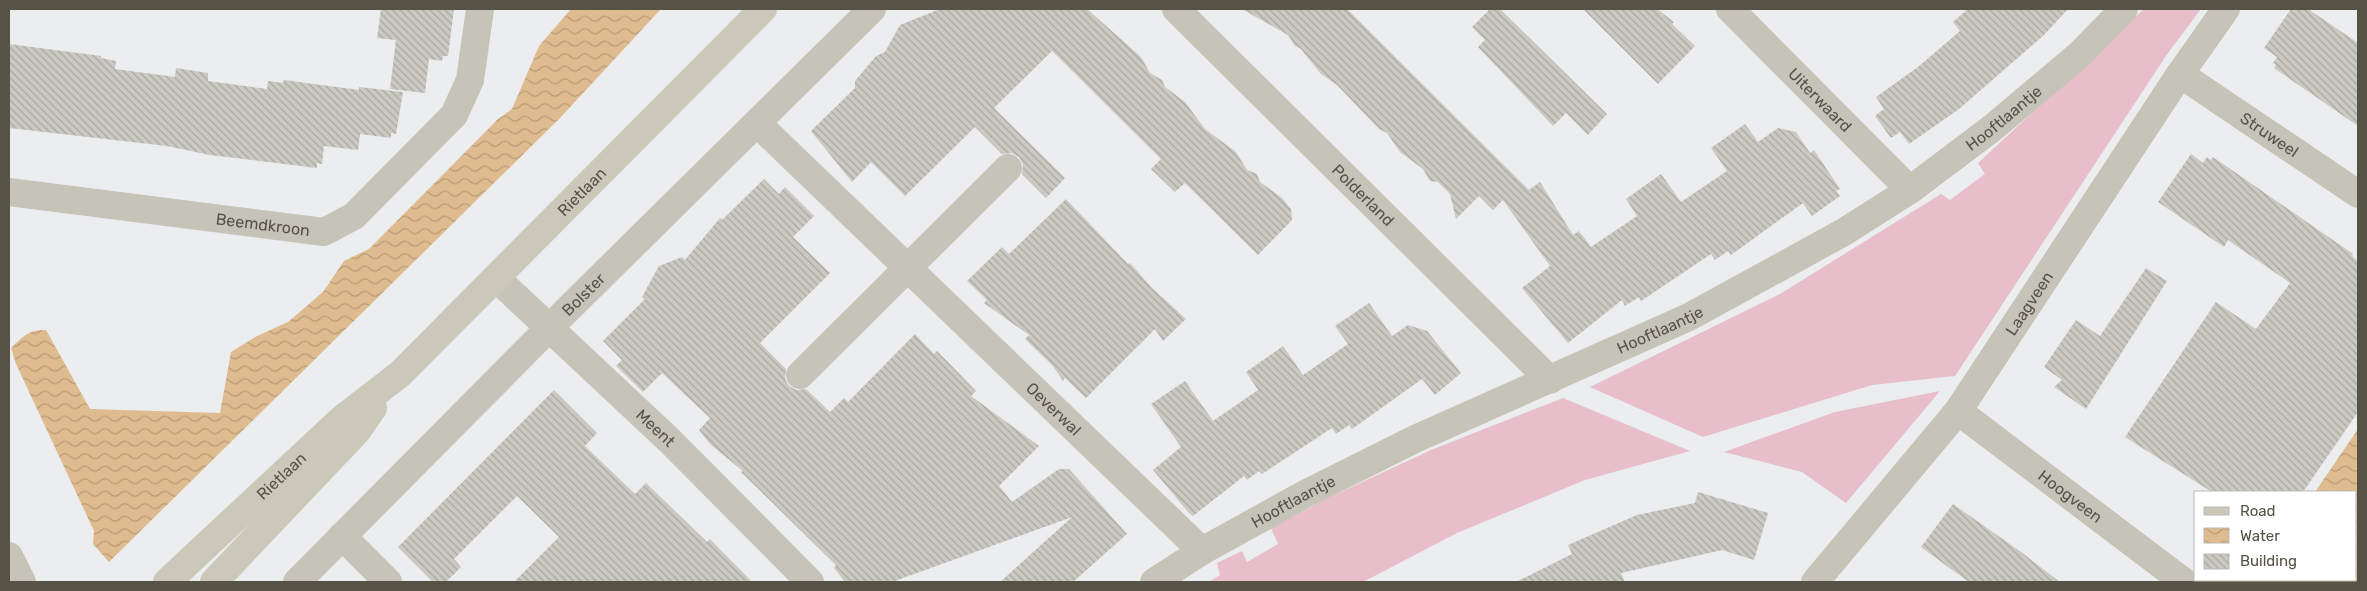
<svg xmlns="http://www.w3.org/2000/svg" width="2367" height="591" font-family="Rubik,sans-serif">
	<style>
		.grass { fill: #e7bec9 }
		.water { fill: url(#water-waves) }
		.building { fill: url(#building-back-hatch) }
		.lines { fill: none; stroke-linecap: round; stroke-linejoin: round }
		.street { stroke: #c6c3b8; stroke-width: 28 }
		.secondary { stroke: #cbc8b9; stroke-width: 28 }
		.labels { text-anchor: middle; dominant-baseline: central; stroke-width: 4.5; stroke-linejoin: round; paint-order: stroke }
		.street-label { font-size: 16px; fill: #565346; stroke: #fff }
	</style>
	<defs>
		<pattern id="water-waves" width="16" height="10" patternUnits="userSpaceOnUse" patternTransform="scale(1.25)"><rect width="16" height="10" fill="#dfbc90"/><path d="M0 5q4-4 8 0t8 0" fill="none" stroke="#b89b77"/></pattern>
		<pattern id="building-back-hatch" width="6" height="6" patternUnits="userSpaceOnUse" patternTransform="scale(1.25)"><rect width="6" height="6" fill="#cacac3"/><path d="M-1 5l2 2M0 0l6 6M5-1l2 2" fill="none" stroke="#a7a7a0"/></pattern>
	</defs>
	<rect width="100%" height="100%" fill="#ebedee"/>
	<path class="grass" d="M2144,9H2201L2168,53L1955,376L1872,385L1703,437L1590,387L1780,294L1941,194L1950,200L1985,174L1978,163Z
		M1940,391L1846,503L1802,472L1724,452L1835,412Z
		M1563,398L1690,451L1585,480L1457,533L1363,582H1209L1220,575L1217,563L1242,551L1247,562L1278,544L1271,528L1330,497L1431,450Z"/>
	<path class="water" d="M571,9H661L559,119L109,562L93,544L94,531L16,364L11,348C22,337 29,329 46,330L90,409L220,413L231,352L257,336L288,322L323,292L344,261L369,249L498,119L512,109L539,46Z
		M2358,429V582H2309L2306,580H2356V492H2315Z"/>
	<path class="building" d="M381,9H454L448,56H443L442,61L429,59L425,93L390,89L396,40L377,38Z
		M940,9H1087L1141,57L1150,73L1162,80L1165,87L1185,102L1205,129L1236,152L1247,170L1257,174L1260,182L1282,198L1291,209L1292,220L1258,255L1185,183L1175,192L1151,169L1161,159L1052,51L994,108L1065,178L1046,198L1022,174L1023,164L1019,157L1012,153L1002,154L975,127L905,196L871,162L852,182L811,131L855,88V81L876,56L885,52L900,25Z
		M1242,9H1347L1529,190L1540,182L1573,235L1579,231L1591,247L1637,216L1626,199L1661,174L1681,202L1727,171L1711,148L1745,124L1758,142L1778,128L1796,132L1810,153L1814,150L1840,189L1836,191L1840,196L1812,216L1803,203L1731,255L1728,251L1715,260L1711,254L1641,301L1639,297L1625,306L1622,300L1568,343L1522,288L1550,266L1503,200L1493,210L1479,196L1456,219L1450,194L1438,182L1430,181L1423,169L1400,152L1387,133L1379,129L1337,85L1321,74L1301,49L1295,46L1288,35Z
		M1490,9H1500L1607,114L1588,135L1566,113L1553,126L1478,47L1485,40L1472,27Z
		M1583,9H1657L1674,22L1672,24L1695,46L1658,84Z
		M1968,9H2068L2044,35L1959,109L1909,144L1900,132L1891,138L1875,116L1884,109L1876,97L1918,67L1960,31L1953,22Z
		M2291,9H2308L2358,43V126L2274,68L2276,65L2273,63L2277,57L2264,48Z
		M9,44L101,56V58L116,61L115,69L175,77L176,68L208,73V81L267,89L268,81L283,83L284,80L359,90V87L403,92L396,134L391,133V138L360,134L358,150L324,146L322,164L317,163V168L210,155L167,146L9,128Z
		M2191,154L2203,163L2207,157L2211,160L2213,157L2353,254L2352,256L2358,261V412L2303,492H2212L2125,437L2216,302L2256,329L2290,283L2228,240L2224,247L2158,202Z
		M764,179L779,194L785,187L814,216L793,237L830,273L760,343L786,369L785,379L789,386L796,390L806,389L830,412L844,398L848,402L915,334L934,354L937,351L976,391L971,396L1039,446L999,486L1012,502L1059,469H1069L1127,534L1073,582H1000L1072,517L892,582H845L834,568L836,565L741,472L743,471L711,445L699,430L710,418L662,373L643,392L616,366L622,360L603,341L645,299L642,297L659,266L682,257L685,260L720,218L722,220Z
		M1066,199L1128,264L1130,263L1152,288L1186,319L1163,341L1155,329L1086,398L1065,378L1063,381L1053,366L1025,339L1029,335L984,303L987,300L967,281L1002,247L1009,254Z
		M2146,268L2167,281L2086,409L2054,387L2062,380L2044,367L2076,320L2100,336Z
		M1369,303L1392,336L1408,325L1427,331L1461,373L1435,395L1422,379L1352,429L1349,425L1336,434L1332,428L1262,474L1259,471L1247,480L1244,476L1193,516L1189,513L1153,470L1181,447L1151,404L1185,381L1213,421L1258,390L1246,372L1283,346L1303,375L1348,344L1335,326Z
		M554,390L597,433L585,446L635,494L646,483L707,542L710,539L752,582H514L559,537L517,496L454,559L461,567L446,582H433L398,547Z
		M1698,492L1768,513L1754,560L1722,550L1621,573L1625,582H1516L1572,554L1568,545L1637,515L1695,503Z
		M1953,504L2021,552L2060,582H1969L1944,564L1921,547Z"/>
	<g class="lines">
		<g class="street">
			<path id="s1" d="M1176,9L1550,380"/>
			<path id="s2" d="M1730,9L1910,190"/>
			<path id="s3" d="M2180,74L2358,194"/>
			<path id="s4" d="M757,123L1202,551"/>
			<path id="s5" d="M9,192L324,232L354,216L454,115L470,80L480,9"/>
			<path id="s6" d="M496,278L669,440L810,582"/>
			<path d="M800,375L1008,168"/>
			<path id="s7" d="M1958,411L2184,582"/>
			<path d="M342,536L388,582"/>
			<path d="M9,556L22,582"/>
			<path id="s8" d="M297,582L550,327L872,9"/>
			<path id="s9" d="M1154,582L1202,551L1305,494L1415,439L1689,317L1844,232L1910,190L1991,129L2079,55L2124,9"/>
			<path id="s10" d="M1815,582L1958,411L2180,74L2226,9"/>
		</g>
		<g class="secondary">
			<path id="s11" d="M167,582L343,418L400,374L763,9"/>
			<path d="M214,582L357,431L373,408"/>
		</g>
	</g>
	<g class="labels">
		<g class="street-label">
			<text stroke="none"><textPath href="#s2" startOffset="128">Uiterwaard</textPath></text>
			<text stroke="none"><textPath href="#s9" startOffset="971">Hooftlaantje</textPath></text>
			<text stroke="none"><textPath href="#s3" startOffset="108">Struweel</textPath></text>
			<text stroke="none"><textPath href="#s11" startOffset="570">Rietlaan</textPath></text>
			<text stroke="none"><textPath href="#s1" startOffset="264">Polderland</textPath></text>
			<text stroke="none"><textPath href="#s5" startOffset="256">Beemdkroon</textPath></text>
			<text stroke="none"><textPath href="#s8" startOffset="406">Bolster</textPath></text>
			<text stroke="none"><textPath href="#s10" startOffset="352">Laagveen</textPath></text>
			<text stroke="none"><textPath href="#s9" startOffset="566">Hooftlaantje</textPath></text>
			<text stroke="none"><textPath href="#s4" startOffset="412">Oeverwal</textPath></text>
			<text stroke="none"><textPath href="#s6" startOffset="219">Meent</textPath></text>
			<text stroke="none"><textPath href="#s11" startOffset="156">Rietlaan</textPath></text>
			<text stroke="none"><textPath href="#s7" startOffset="141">Hoogveen</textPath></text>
			<text stroke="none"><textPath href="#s9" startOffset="161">Hooftlaantje</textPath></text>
		</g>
	</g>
	<rect width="2367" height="591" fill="none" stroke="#565346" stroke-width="20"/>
	<rect x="2194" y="491" width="162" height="90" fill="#ffffff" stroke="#bbbab5"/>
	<rect x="2204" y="507" width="25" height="8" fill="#cbc8b9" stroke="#bbbab5"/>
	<text x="2240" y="516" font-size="15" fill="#565346">Road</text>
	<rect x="2204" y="528" width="25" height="15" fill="url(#water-waves)" stroke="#bbbab5"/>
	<text x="2240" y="541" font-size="15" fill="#565346">Water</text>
	<rect x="2204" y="554" width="25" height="15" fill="url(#building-back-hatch)" stroke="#bbbab5"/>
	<text x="2240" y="566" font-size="15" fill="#565346">Building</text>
</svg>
